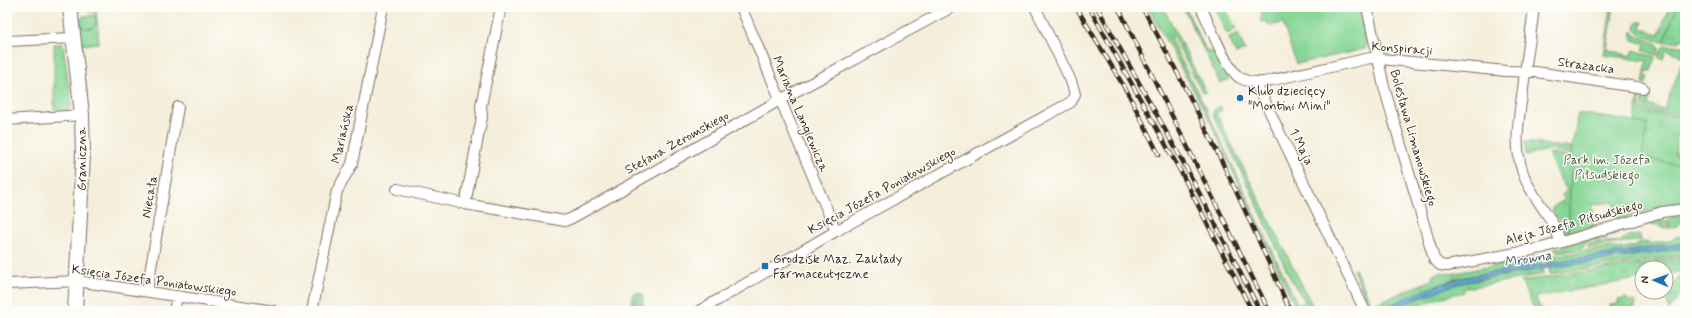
<svg xmlns="http://www.w3.org/2000/svg" width="1692" height="318" font-family="Mynerve,sans-serif">
	<style>
		.grass { fill: url(#grass-tufts); stroke: #60805a }
		.forest { fill: url(#forest-crowns); stroke: #54704e }
		.green { fill: #86d695; stroke: #60805a }
		.water { fill: url(#water-waves); stroke: #4c6879 }
		.lines { fill: none; stroke-linecap: round; stroke-linejoin: round }
		.street-casing { stroke: #7c6f60; stroke-width: 12 }
		.secondary-casing { stroke: #7c6f60; stroke-width: 16 }
		.street { stroke: #fff; stroke-width: 10 }
		.secondary { stroke: #fff; stroke-width: 14 }
		.rail-casing { stroke: #3b2a1e; stroke-width: 4.5 }
		.rail { stroke: #fdfcf7; stroke-width: 3; stroke-dasharray: 9; stroke-linecap: butt }
		.poi-dot { fill: #1f6fb2; stroke: #fdfcf7; stroke-width: 1.5 }
		.labels { text-anchor: middle; dominant-baseline: central; stroke-width: 3; stroke-linejoin: round; paint-order: stroke }
		.street-label { font-size: 13px; fill: #3b2a1e; stroke: #fdfcf7 }
		.poi-label { font-size: 13px; fill: #3b2a1e; stroke: #fdfcf7; text-anchor: start }
		.park-label { font-size: 13px; fill: #525e42; stroke: #fdfcf7 }
		.water-label { font-size: 14px; font-style: italic; fill: #495b67; stroke: #fdfcf7 }
	</style>
	<defs>
		<pattern id="grass-tufts" width="24" height="20" patternUnits="userSpaceOnUse"><rect width="24" height="20" fill="#86d695"/><path d="M3 7l-1-3M5 7V3M7 7l1-3M15 17l-1-3M17 17v-4M19 17l1-3" fill="none" stroke="#75b880"/></pattern>
		<pattern id="forest-crowns" width="20" height="18" patternUnits="userSpaceOnUse"><rect width="20" height="18" fill="#6cb77e"/><path d="M2 6a3 3 0 1 1 6 0M12 15a3 3 0 1 1 6 0" fill="none" stroke="#5a9567"/></pattern>
		<pattern id="water-waves" width="16" height="10" patternUnits="userSpaceOnUse"><rect width="16" height="10" fill="#5ea5d4"/><path d="M0 5q4-4 8 0t8 0" fill="none" stroke="#4f87ab"/></pattern>
	</defs>
	<rect width="100%" height="100%" fill="#fdfcf7"/>
	<filter id="ink" filterUnits="userSpaceOnUse"><feTurbulence type="fractalNoise" baseFrequency=".025" numOctaves="2"/><feDisplacementMap in="SourceGraphic" scale="8" xChannelSelector="R" yChannelSelector="G"/><feConvolveMatrix kernelMatrix="1 2 1 2 8 2 1 2 1" color-interpolation-filters="sRGB"/></filter>
	<filter id="wash" filterUnits="userSpaceOnUse"><feTurbulence type="fractalNoise" baseFrequency=".012" numOctaves="4" result="noise"/><feDisplacementMap in="SourceGraphic" scale="16" xChannelSelector="R" yChannelSelector="G"/><feGaussianBlur stdDeviation="0.9" result="paint"/><feColorMatrix in="noise" values="0 0 0 0 0 0 0 0 0 0 0 0 0 0 0 0 0 1.4 0 .05"/><feComposite in="paint" operator="in"/></filter>
	<g filter="url(#wash)">
		<rect width="100%" height="100%" fill="#f4eeda"/>
		<path class="grass" d="M1148,7H1163L1206,92L1204,93L1201,90L1173,36L1170,38L1207,111L1297,303L1301,304L1305,301L1291,280L1252,193L1213,115V111L1220,106L1222,110L1216,113L1315,311H1297L1211,123Z
			M1183,7H1185L1206,50L1215,53L1229,79L1220,83Z
			M1611,7H1614L1607,49L1631,56L1634,50L1655,57L1651,71H1647L1645,76L1648,77L1646,84L1643,83L1647,61L1604,55Z
			M1677,7H1685V38L1677,42H1664Z
			M94,15L97,20L94,27L86,29L80,25L79,19H83V16Z
			M1632,30L1635,35L1657,44L1659,48L1657,55L1643,50L1645,44L1633,40L1632,36Z
			M1238,34L1245,50L1236,54L1229,38Z
			M54,44H63L72,106L68,110L54,111Z
			M1665,46H1682L1684,47L1685,105L1682,112C1671,112 1649,116 1642,105L1645,94L1651,95L1648,105L1664,110L1684,58L1679,56V54L1666,50L1663,59L1658,57L1662,48Z
			M1640,91H1643L1639,104C1643,118 1674,114 1685,114V136L1677,135L1675,154L1685,155V166L1642,158L1647,124L1635,122Z
			M1525,142L1572,148V156L1552,149L1526,155Z
			M1548,153H1554L1572,159L1568,233L1560,228L1562,226L1552,208L1565,199L1562,195L1567,190L1556,172Z
			M1685,215L1683,222L1673,228H1666L1670,225L1669,223L1664,228L1658,226L1661,223L1660,222L1656,225L1650,224L1657,220L1666,222L1672,217Z
			M1685,236V243L1547,263L1546,257L1613,247L1615,249L1637,246V243L1647,242L1649,244L1674,240L1675,237Z
			M1685,248V255L1550,274L1549,268Z
			M1540,257L1542,264L1454,279L1375,311H1372L1353,270L1355,269L1372,305L1432,280V276L1439,272L1450,274Z
			M1685,257C1685,279 1684,293 1669,310L1667,301L1656,302L1658,297L1666,295V291L1670,290L1669,285L1674,284L1682,271L1666,274V268H1642V278L1535,297L1542,311H1535L1521,281Z
			M1543,269L1544,274L1463,289L1464,292L1439,298L1402,311H1386L1456,284Z
			M1627,298L1628,302L1636,301L1635,308L1611,311L1610,305L1618,304V300Z"/>
		<path class="forest" d="M637,292L643,294V310L644,311H629L633,293Z"/>
		<path class="green" d="M88,7H96L99,43L80,45L77,19H79L80,25L86,29L92,28L96,23L95,12H89Z
			M1214,7H1225L1236,29L1227,34Z
			M1262,7H1359L1366,44L1365,49L1296,64L1283,23L1269,26L1267,21L1261,22Z
			M1669,7H1677L1664,42C1659,42 1638,35 1636,30C1634,27 1636,24 1638,21L1643,22L1641,28L1659,35Z
			M1578,113L1647,124L1642,158L1685,166V203L1663,207L1616,220L1614,202L1592,205L1594,227L1568,233L1572,148Z
			M1634,225L1633,229H1629V231L1621,230L1614,235H1606V238C1597,239 1586,239 1582,249L1558,252L1554,249Z
			M1640,235L1641,240L1587,248L1590,244L1597,241L1620,242L1629,236Z"/>
		<path class="water" d="M1685,243V248L1508,274L1456,284L1386,311H1375L1427,289L1460,278L1547,263Z"/>
	</g>
	<g filter="url(#ink)">
		<g class="lines">
			<g class="street-casing">
				<path id="street" d="M741,7L836,231
					M1201,7C1209,23 1226,69 1240,78C1248,82 1255,83 1264,82L1370,58L1506,71L1536,72L1643,88
					M1367,7L1384,87L1434,259L1440,265L1447,266L1542,248L1662,212L1685,209
					M1534,7C1531,34 1526,61 1523,89C1519,117 1513,145 1523,173C1531,198 1554,216 1560,242
					M7,41L73,38
					M1256,83L1365,311
					M7,120L82,115
					M397,189L465,204L565,221L572,218L780,100L952,7
					M465,204L482,117L481,106L501,7
					M7,284L77,281L274,311
					M147,291L178,107
					M174,311L177,296
					M312,311L337,191L352,164L383,7
					M699,311L836,231L1071,102L1075,94L1071,81L1035,7"/>
			</g>
			<g class="secondary-casing">
				<path id="secondary" d="M70,7L82,115L83,155L75,311"/>
			</g>
			<use href="#street" class="street"/>
			<use href="#secondary" class="secondary"/>
			<g class="rail-casing">
				<path id="rail" d="M1076,7L1129,95L1159,155
					M1089,7L1182,174L1252,311
					M1097,7L1188,171L1260,311
					M1118,7L1269,311
					M1142,7C1197,106 1245,207 1290,311"/>
			</g>
			<use href="#rail" class="rail"/>
		</g>
	</g>
	<g class="poi-dot">
		<circle cx="1240" cy="98" r="4"/>
		<rect x="761" y="262" width="8" height="8" rx="2"/>
	</g>
	<g class="labels">
		<g class="street-label">
			<text transform="translate(1402 49) rotate(4)">Konspiracji</text>
			<text transform="translate(1586 66) rotate(8)">Strażacka</text>
			<text transform="translate(800 114) rotate(67)">Mariana Langiewicza</text>
			<text transform="translate(343 134) rotate(-77)">Mariańska</text>
			<text transform="translate(1413 138) rotate(74)">Bolesława Limanowskiego</text>
			<text transform="translate(677 143) rotate(-29)">Stefana Żeromskiego</text>
			<text transform="translate(1301 147) rotate(64)">1 Maja</text>
			<text transform="translate(82 159) rotate(-90)">Graniczna</text>
			<text transform="translate(882 191) rotate(-29)">Księcia Józefa Poniatowskiego</text>
			<text transform="translate(150 197) rotate(-80)">Niecała</text>
			<text transform="translate(1574 223) rotate(-15)">Aleja Józefa Piłsudskiego</text>
			<text transform="translate(154 281) rotate(8)">Księcia Józefa Poniatowskiego</text>
		</g>
		<g class="poi-label">
			<text x="1248" y="91">Klub dziecięcy<tspan x="1248" dy="15">"Montini Mini"</tspan></text>
			<text x="773" y="259">Grodzisk Maz. Zakłady<tspan x="773" dy="15">Farmaceutyczne</tspan></text>
		</g>
		<g class="park-label">
			<text x="1607" y="160">Park im. Józefa<tspan x="1607" dy="15">Piłsudskiego</tspan></text>
		</g>
		<g class="water-label">
			<text transform="translate(1528 259) rotate(-9)">Mrowna</text>
		</g>
	</g>
	<rect width="1692" height="318" fill="none" stroke="#fdfcf7" stroke-width="24"/>
	<g transform="translate(1654 280) rotate(272)"><circle r="19" fill="#fdfcf7" stroke="#afa8a0"/>
	<path d="M0-3L7 15L0 10L-7 15Z" fill="#1f6fb2"/>
	<text y="-6" font-size="11" font-weight="bold" text-anchor="middle" fill="#3b2a1e">N</text>
	</g>
</svg>
